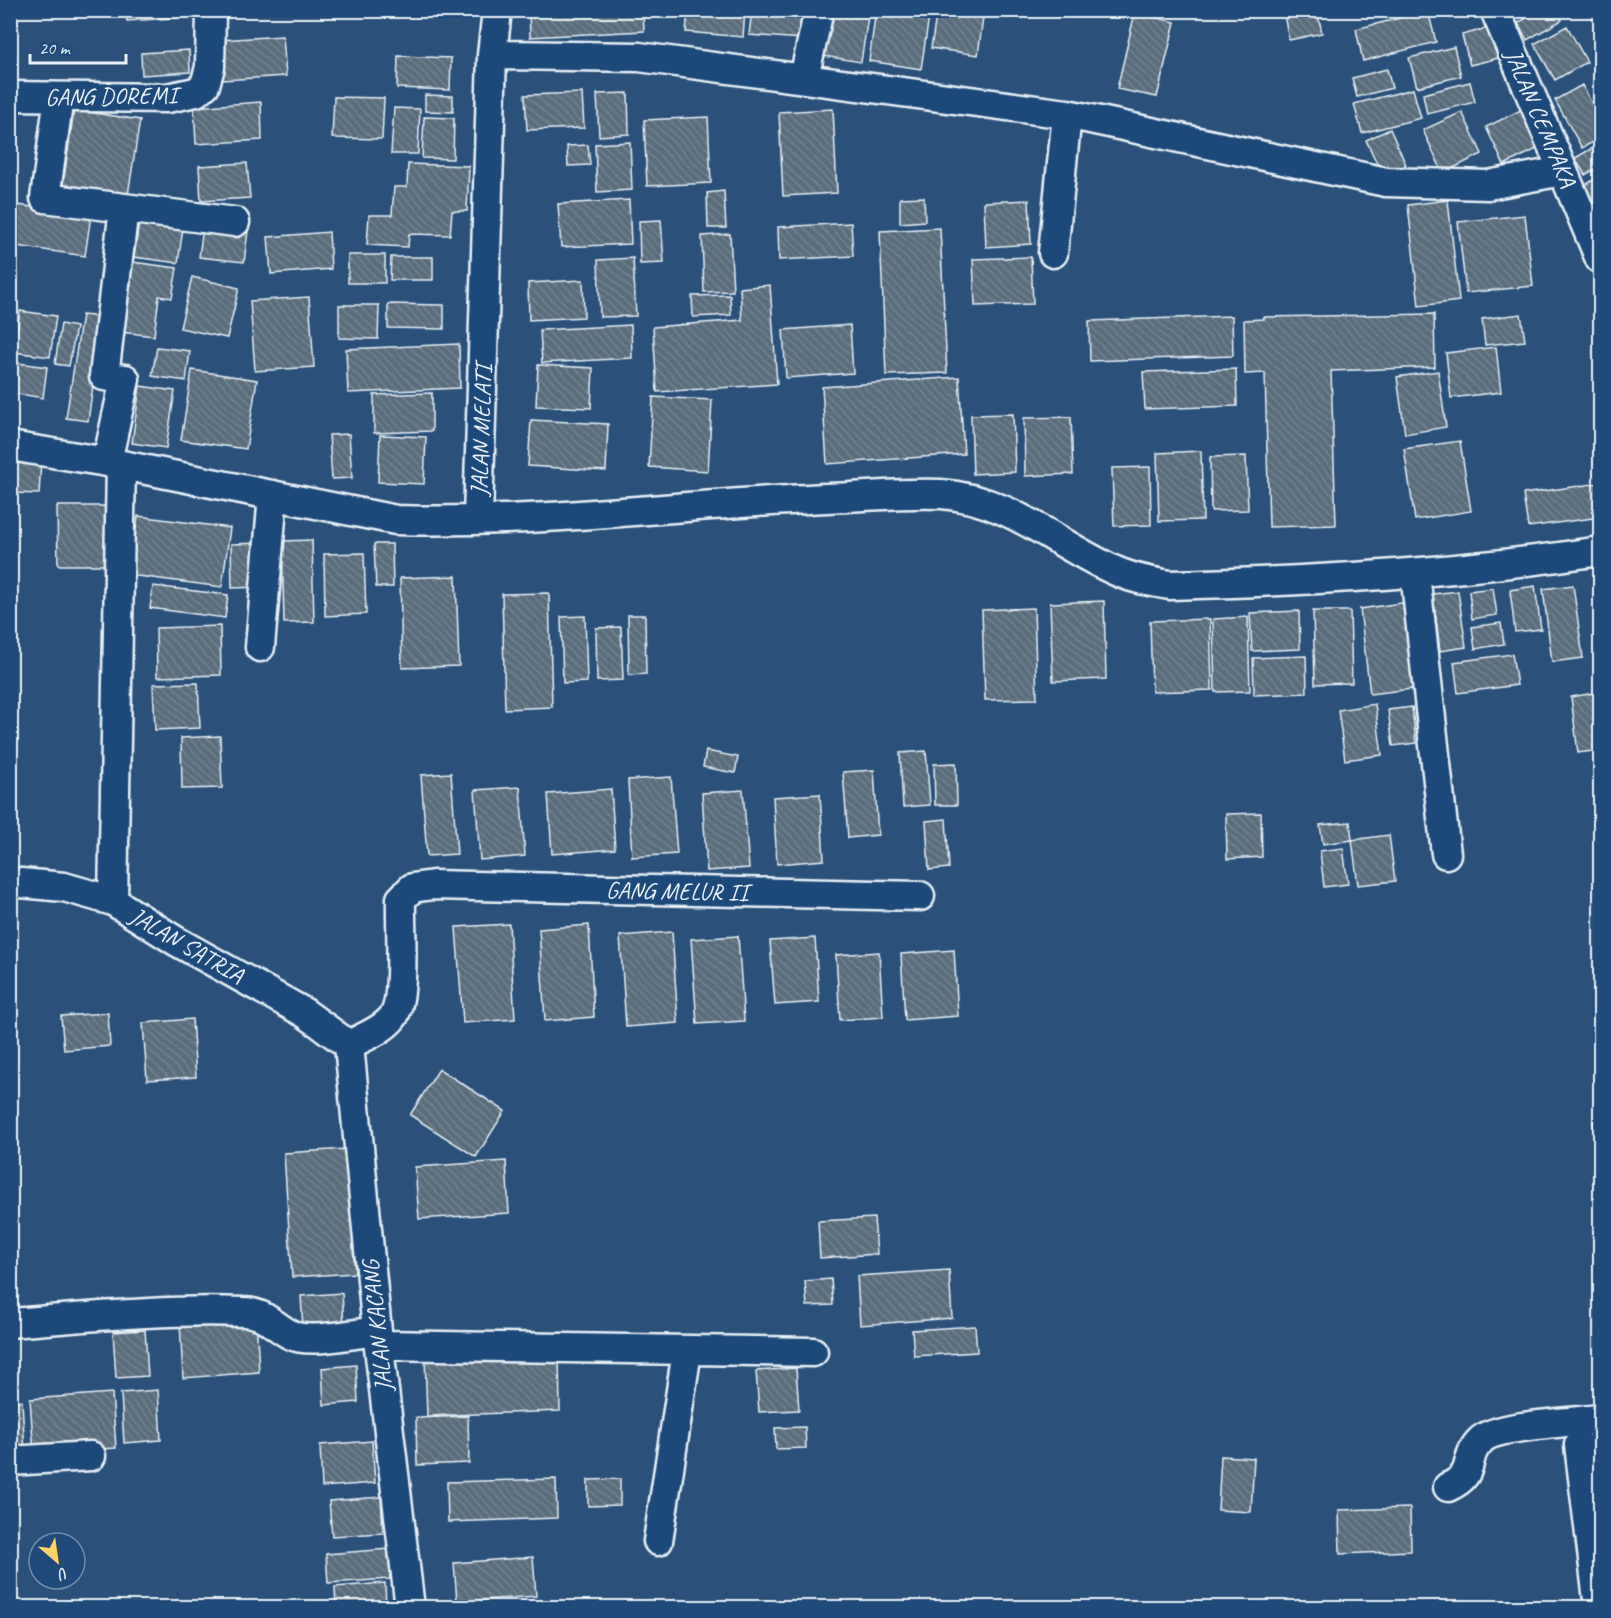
<svg xmlns="http://www.w3.org/2000/svg" width="1611" height="1618" font-family="Caveat,sans-serif">
	<style>
		.building { fill: url(#building-back-hatch); stroke: #e8f1f8; stroke-width: 1.5 }
		.lines { fill: none; stroke-linecap: round; stroke-linejoin: round }
		.minor-casing { stroke: #e8f1f8; stroke-width: 33 }
		.minor { stroke: #1f4a7a; stroke-width: 28 }
		.labels { text-anchor: middle; dominant-baseline: central; stroke-width: 4.5; stroke-linejoin: round; paint-order: stroke }
		.street-label { font-size: 24px; fill: #e8f1f8; stroke: #1f4a7a }
	</style>
	<defs>
		<pattern id="building-back-hatch" width="6" height="6" patternUnits="userSpaceOnUse" patternTransform="scale(1.5)"><rect width="6" height="6" fill="#5a6d7c"/><path d="M-1 5l2 2M0 0l6 6M5-1l2 2" fill="none" stroke="#72828f"/></pattern>
	</defs>
	<rect width="100%" height="100%" fill="#2b517a"/>
	<filter id="ink" filterUnits="userSpaceOnUse"><feTurbulence type="fractalNoise" baseFrequency=".0167" numOctaves="2"/><feDisplacementMap in="SourceGraphic" scale="12" xChannelSelector="R" yChannelSelector="G"/><feConvolveMatrix kernelMatrix="1 2 1 2 8 2 1 2 1" color-interpolation-filters="sRGB"/></filter>
	<g filter="url(#ink)">
		<path class="building" d="M127,10H201L202,16L127,21Z
			M529,10H643L644,31L530,37Z
			M688,10H745L743,37L686,32Z
			M752,10H805L802,39L749,35Z
			M824,10H869L861,62L817,55Z
			M876,10H930L921,69L869,61Z
			M937,10H984L978,55L931,48Z
			M1283,10H1317L1322,33L1289,40Z
			M1540,10H1557L1562,20L1527,40L1518,23Z
			M1428,11L1436,42L1363,61L1356,29Z
			M1135,13L1175,22L1157,97L1117,89Z
			M1567,26L1587,62L1555,80L1534,44Z
			M1492,27L1499,58L1470,65L1462,35Z
			M283,36L286,76L222,80L220,40Z
			M1454,47L1461,76L1417,87L1409,58Z
			M189,50L190,72L142,75L141,53Z
			M398,56L451,58L450,90L397,88Z
			M1387,69L1392,88L1357,97L1352,78Z
			M1470,82L1475,102L1427,114L1423,94Z
			M1582,85L1600,119V138L1582,148L1555,100Z
			M1413,89L1421,118L1362,133L1354,104Z
			M582,93L584,128L527,130L525,95Z
			M628,93L629,134L599,136L597,94Z
			M425,95L453,96V112L425,111Z
			M334,97L384,98L382,139L332,138Z
			M261,102L262,140L196,144L194,107Z
			M394,108L420,109L418,154H391Z
			M833,109L837,193L783,196L779,112Z
			M74,110L140,120L127,201L62,191Z
			M1521,110L1539,148L1504,165L1486,127Z
			M1462,112L1482,154L1443,173L1423,130Z
			M424,117L454,118L453,159L422,158Z
			M708,117L711,183L647,186L644,120Z
			M1390,129L1406,165L1383,176L1366,140Z
			M630,142L632,190L597,192L595,144Z
			M588,145L590,165L568,166L567,146Z
			M1598,145L1600,166L1585,175L1575,158Z
			M247,163L250,198L201,201L199,166Z
			M408,164L469,166L467,211H452L450,235L409,234L408,247L367,245L369,215H392L394,187H407Z
			M1600,176V219L1582,187Z
			M724,191L726,228H708L707,193Z
			M924,197L925,221L900,223V198Z
			M629,200L631,244L561,247L558,204Z
			M1029,200L1031,244L986,247L984,202Z
			M1448,200L1459,301L1419,306L1408,205Z
			M10,204L91,215L85,256L10,245Z
			M140,215L184,221L178,263L134,257Z
			M1525,215L1533,286L1466,293L1458,222Z
			M661,220L664,263L640,264L639,221Z
			M851,223L853,256L779,260L778,227Z
			M203,226L248,231L244,262L199,257Z
			M940,228L947,373L886,375L880,231Z
			M329,232L331,269L271,274L268,237Z
			M730,234L733,291L704,292L702,236Z
			M348,255H385V283H348Z
			M391,257H433V280H390Z
			M1031,257L1033,304L975,306L973,259Z
			M633,258L636,316L600,317L598,260Z
			M132,262L177,268L172,298L159,296L154,336L121,332Z
			M192,277L239,288L227,338L180,328Z
			M583,280L584,317L529,320L528,283Z
			M770,285L777,384L657,392L653,327L742,320L740,288Z
			M730,295L731,315L693,317L692,296Z
			M309,297L314,367L255,371L250,301Z
			M388,304L444,305V329L388,328Z
			M339,305H379L378,339L339,338Z
			M20,311L56,316L50,357L14,352Z
			M1434,314L1435,367L1331,371L1336,525L1269,527L1265,373L1245,374L1244,320L1264,319L1263,317Z
			M1521,314L1525,341L1485,345L1482,319Z
			M82,315L103,317L88,421L66,418Z
			M1232,316L1233,356L1090,361L1089,321Z
			M61,324L76,327L69,366L55,364Z
			M631,325L632,358L542,363L540,330Z
			M850,325L853,373L786,378L783,330Z
			M459,344L460,388L348,393L346,349Z
			M157,347L190,351L186,381L152,376Z
			M1496,347L1501,392L1451,398L1446,353Z
			M18,363L47,367L43,398L13,393Z
			M538,365L593,368L591,408L536,406Z
			M1236,369L1237,406L1145,409L1143,372Z
			M192,370L257,380L246,449L181,440Z
			M1438,371L1446,427L1405,434L1397,377Z
			M959,377L964,454L827,464L822,387Z
			M140,386L175,391L166,448L132,443Z
			M432,393V431L374,433V395Z
			M653,397L712,400L708,471L649,467Z
			M1013,414L1015,472L973,474L971,415Z
			M1071,417L1073,474L1025,476L1024,418Z
			M531,420L608,424L606,471L528,466Z
			M349,434L352,478L332,479L329,435Z
			M380,435L426,437L424,484L378,482Z
			M1460,441L1471,511L1415,520L1404,449Z
			M1201,451L1203,520L1159,521L1157,453Z
			M1246,456L1248,510L1211,511L1210,457Z
			M16,459L41,460L39,494L15,493Z
			M1150,467L1151,525L1114,526L1112,468Z
			M1600,483V517L1528,527L1523,494Z
			M57,506H116V565H58Z
			M138,516L230,528L222,587L130,575Z
			M312,540L314,622L284,623L282,541Z
			M262,543L263,587L232,588L231,544Z
			M374,544H392L393,587H376Z
			M364,553L366,614L325,616L324,554Z
			M456,576L459,666L402,668L400,578Z
			M1573,585L1583,658L1552,662L1543,589Z
			M153,586L228,595L225,618L150,608Z
			M1535,586L1541,629L1515,632L1510,590Z
			M1493,588L1497,615L1472,619L1469,591Z
			M1458,591L1466,647L1440,651L1433,594Z
			M549,593L552,707L505,709L502,594Z
			M1104,601L1106,679L1053,681L1050,603Z
			M1408,602L1420,688L1370,694L1360,609Z
			M1034,608L1037,699L985,700L982,610Z
			M1299,611L1300,649L1252,651L1250,613Z
			M1313,611H1350L1352,683L1315,684Z
			M628,615H645L646,674L629,675Z
			M585,616L587,682L563,683L561,617Z
			M1248,617L1250,691L1215,692L1213,619Z
			M1210,619L1212,690L1152,692L1150,621Z
			M1501,623L1504,644L1475,649L1472,627Z
			M220,626L221,675L157,677L156,628Z
			M621,627L623,680L597,681L596,628Z
			M1512,654L1517,685L1458,693L1454,662Z
			M1306,656L1307,693L1254,695L1253,658Z
			M198,683L200,728L155,730L153,684Z
			M1600,692V750L1578,753L1571,697Z
			M1375,704L1382,755L1345,760L1338,710Z
			M1412,707L1416,743L1393,746L1388,710Z
			M220,736L222,788L182,789L181,738Z
			M706,751L738,757L735,773L703,767Z
			M926,751L930,805L903,807L900,753Z
			M956,763L957,805H935L934,764Z
			M874,770L878,835L848,838L843,772Z
			M451,773L457,854L427,856L421,775Z
			M671,777L677,854L632,857L628,780Z
			M520,787L525,856L480,860L475,790Z
			M611,789L615,849L552,854L548,794Z
			M743,790L749,868L707,871L702,793Z
			M820,794L824,860L777,864L773,797Z
			M1261,813L1262,857L1227,859L1226,814Z
			M946,819L949,868L929,870L926,821Z
			M1350,822L1352,840L1323,844L1320,825Z
			M1389,835L1395,881L1358,885L1352,840Z
			M1343,848L1348,884L1324,887L1320,851Z
			M509,924L515,1019L463,1023L456,927Z
			M589,925L594,1017L545,1021L539,929Z
			M672,932L678,1023L626,1027L620,936Z
			M738,936L744,1021L697,1024L691,939Z
			M815,938L819,1002L775,1005L770,941Z
			M954,950L958,1016L905,1020L901,954Z
			M879,952L883,1017L840,1020L836,955Z
			M108,1013L110,1046L64,1050L61,1016Z
			M192,1019L196,1077L147,1080L143,1023Z
			M439,1069L505,1111L476,1157L410,1115Z
			M1600,1120V1177H1599L1593,1121Z
			M346,1149L355,1273L292,1277L284,1153Z
			M506,1161L509,1213L419,1219L415,1167Z
			M874,1218L877,1254L820,1258L818,1221Z
			M949,1270L952,1318L860,1325L857,1276Z
			M831,1279L833,1305L807,1306L805,1281Z
			M342,1293L344,1326L303,1329L301,1296Z
			M256,1316L259,1372L183,1378L180,1322Z
			M975,1326L977,1352L914,1356L912,1330Z
			M145,1330L148,1376L116,1378L113,1332Z
			M559,1352L560,1411L427,1416L425,1357Z
			M356,1365L358,1402L324,1405L322,1368Z
			M796,1368L799,1410L759,1412L756,1371Z
			M158,1390L161,1440L124,1443L121,1393Z
			M112,1393L116,1448L34,1454L30,1399Z
			M22,1401L25,1454L10,1455V1402Z
			M468,1416L469,1463L417,1465L416,1418Z
			M805,1427L806,1448L776,1449L775,1428Z
			M372,1441L375,1483L322,1487L320,1445Z
			M1221,1456L1254,1458L1251,1512L1218,1510Z
			M556,1479L557,1518L448,1522L447,1482Z
			M620,1479V1505L588,1506V1480Z
			M381,1497L383,1533L332,1536L329,1501Z
			M1410,1508L1411,1551L1340,1554L1339,1510Z
			M389,1549L390,1579L328,1583L326,1554Z
			M533,1557L536,1596L457,1602L454,1563Z
			M385,1583L386,1608H336L335,1587Z"/>
		<g class="lines">
			<g class="minor-casing">
				<path id="minor" d="M1495,10L1600,259
					M492,55L639,57L1067,114L1386,182L1488,185L1563,171
					M804,78L819,10
					M10,96L167,98L196,92L205,85L210,67L211,10
					M59,97L45,198L124,208
					M1053,253L1067,114
					M10,446L107,462L396,520C540,524 684,504 827,498C864,497 904,492 941,494C1011,499 1056,545 1118,572C1134,579 1152,582 1170,585C1314,581 1459,573 1600,551
					M107,462L125,379L104,376L124,208L235,222
					M478,519L492,55L497,10
					M1415,573L1446,854
					M260,647L273,495
					M10,882L64,887L113,901L176,941L305,1013L349,1045
					M113,901L121,465
					M349,1045C364,1037 383,1030 393,1017C406,1000 400,923 401,899L412,888L433,885L920,896
					M349,1045L377,1331L410,1608
					M10,1323C88,1317 166,1309 243,1312C265,1312 273,1326 291,1335C309,1344 357,1333 377,1331
					M379,1345L813,1352
					M1579,1445L1599,1608
					M10,1461L91,1456
					M1448,1487C1478,1474 1462,1458 1481,1440C1495,1425 1577,1422 1600,1419
					M658,1541L687,1351"/>
			</g>
			<use href="#minor" class="minor"/>
		</g>
	</g>
	<g class="labels">
		<g class="street-label">
			<text transform="translate(111 96) rotate(-1)">GANG DOREMI</text>
			<text transform="translate(1541 118) rotate(67)">JALAN CEMPAKA</text>
			<text transform="translate(481 430) rotate(-88)">JALAN MELATI</text>
			<text transform="translate(677 891) rotate(1)">GANG MELUR II</text>
			<text transform="translate(187 945) rotate(30)">JALAN SATRIA</text>
			<text transform="translate(377 1326) rotate(-96)">JALAN KACANG</text>
		</g>
	</g>
	<rect width="1611" height="1618" fill="none" stroke="#1f4a7a" stroke-width="36"/>
	<rect x="18" y="18" width="1575" height="1582" fill="none" stroke="#e8f1f8" stroke-width="2" filter="url(#ink)"/>
	<g transform="translate(57 1561) rotate(151)"><circle r="28" fill="#1f4a7a" stroke="#6f8dac" stroke-width="1.5"/>
	<path d="M0-4.5L10 22L0 15L-10 22Z" fill="#ffd166"/>
	<text y="-9" font-size="16" font-weight="bold" text-anchor="middle" fill="#e8f1f8">U</text>
	</g>
	<path d="M30 54v9h96v-9" fill="none" stroke="#e8f1f8" stroke-width="3"/>
	<text x="39" y="54" font-size="18" fill="#e8f1f8" stroke="#1f4a7a" stroke-width="4.5" paint-order="stroke">20 m</text>
</svg>
